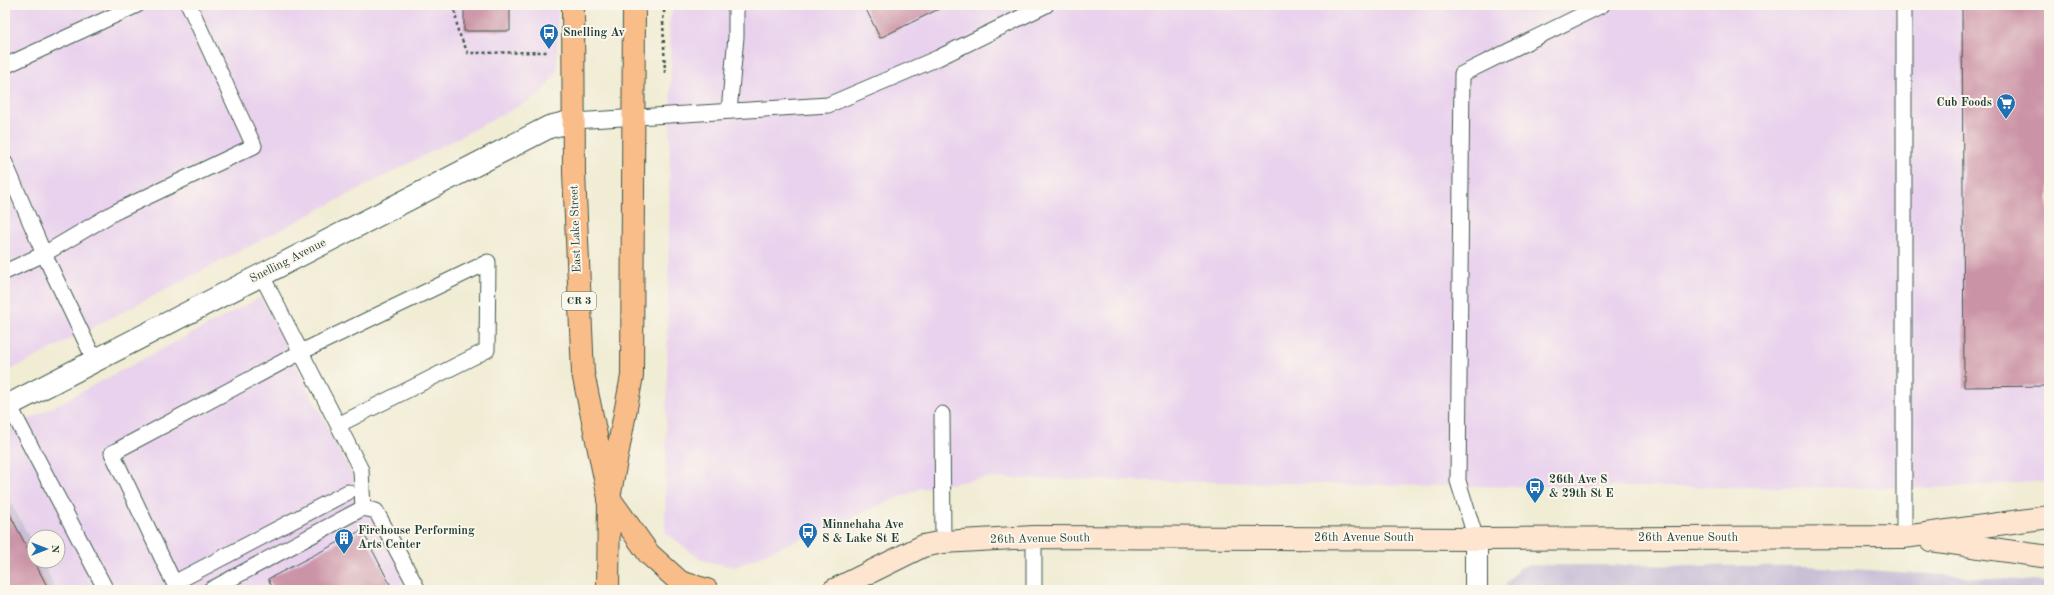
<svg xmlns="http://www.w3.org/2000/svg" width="2054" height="595" font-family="'Old Standard TT',serif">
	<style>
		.built { fill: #e9d2ed }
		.industrial { fill: #c9bfd7 }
		.building { fill: #cb93a6 }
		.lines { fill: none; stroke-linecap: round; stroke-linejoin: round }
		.lane-casing { stroke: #3e574c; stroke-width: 17 }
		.street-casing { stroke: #3e574c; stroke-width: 24 }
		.secondary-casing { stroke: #3e574c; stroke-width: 24 }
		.primary-casing { stroke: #3e574c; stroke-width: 24 }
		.path { stroke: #3e574c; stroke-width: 2.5; stroke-dasharray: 3 3; stroke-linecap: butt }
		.lane { stroke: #fff; stroke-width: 15 }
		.street { stroke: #fff; stroke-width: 22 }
		.secondary { stroke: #fde5d0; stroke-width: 22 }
		.primary { stroke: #f9bd89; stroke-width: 22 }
		.labels { text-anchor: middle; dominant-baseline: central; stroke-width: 4; stroke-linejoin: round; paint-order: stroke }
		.shield { fill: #fbf7ec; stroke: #61756b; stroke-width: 1 }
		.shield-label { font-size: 11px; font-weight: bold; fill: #1f3d34 }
		.poi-label { font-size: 12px; font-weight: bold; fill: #1f3d34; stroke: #fbf7ec; text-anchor: start }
		.street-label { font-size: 12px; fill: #1f3d34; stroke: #fbf7ec }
	</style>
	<rect width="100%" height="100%" fill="#fbf7ec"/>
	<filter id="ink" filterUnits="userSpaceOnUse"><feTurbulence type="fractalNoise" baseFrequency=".025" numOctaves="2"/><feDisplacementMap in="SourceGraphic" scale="8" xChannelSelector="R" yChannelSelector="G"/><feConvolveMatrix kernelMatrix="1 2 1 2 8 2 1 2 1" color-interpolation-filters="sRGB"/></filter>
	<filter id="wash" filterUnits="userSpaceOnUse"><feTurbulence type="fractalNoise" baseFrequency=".012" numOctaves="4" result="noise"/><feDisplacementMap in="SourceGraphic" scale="16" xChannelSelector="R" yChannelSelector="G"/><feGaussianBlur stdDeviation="0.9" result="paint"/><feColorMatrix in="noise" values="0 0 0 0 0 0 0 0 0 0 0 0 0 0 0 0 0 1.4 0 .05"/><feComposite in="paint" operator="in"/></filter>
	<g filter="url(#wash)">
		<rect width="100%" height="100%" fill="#f1ecd4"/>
		<path class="built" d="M5,5H558L557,70L542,94L5,373Z
			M673,5H2049V481L1934,488L1436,486L985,478L919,489L734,567L701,560L665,532L671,60L669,25Z
			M261,297L411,590H57L42,561H58V537H34V545L5,488V432Z"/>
		<path class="industrial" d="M5,490L34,546V561H42L56,590H5Z
			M1528,565L1806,566L2049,582V590H1506V584L1519,568Z"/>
		<g id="blocks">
			<path class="building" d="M464,5H510V31H464Z
				M864,5H947L880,38Z
				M1962,5H2049V386L1964,387Z
				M5,505L49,590H5Z
				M362,530L393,590H274L268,579Z"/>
		</g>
	</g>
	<g filter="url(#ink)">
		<use href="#blocks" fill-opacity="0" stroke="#3e574c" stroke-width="1"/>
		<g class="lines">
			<g class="lane-casing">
				<path id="lane" d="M1904,5V537
					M5,66L137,5
					M729,111L736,37V5
					M574,121L828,105L938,58L1046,5
					M5,163L44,254L5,272
					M95,361L44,254L115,212L254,146L189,5
					M9,405L106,590
					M942,414L943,542
					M338,425L487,350L488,262L301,352L112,453L174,583L348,492
					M363,508L376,511L418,590
					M1034,537V590
					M1476,539L1458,481L1462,74L1602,5
					M210,590L363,508L361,470L261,274"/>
			</g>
			<g class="street-casing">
				<path id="street" d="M5,407L549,127L574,121
					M1476,590V539"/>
			</g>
			<g class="secondary-casing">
				<path id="secondary" d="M1931,540L2049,557
					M834,590L923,546L943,542L1034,537L1476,539L1904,537L2049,517"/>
			</g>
			<g class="primary-casing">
				<path id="primary" d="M573,5L574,173L583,373L609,498L649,554L680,582L707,590
					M608,590L609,498L632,376L634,5"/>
			</g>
			<path class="path" d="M454,5L458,31L468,53L547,52
				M665,73L663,20L665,5"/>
			<use href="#lane" class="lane"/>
			<use href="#street" class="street"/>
			<use href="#secondary" class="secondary"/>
			<use href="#primary" class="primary"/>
		</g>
	</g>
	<defs>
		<g id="bus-pin" transform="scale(1)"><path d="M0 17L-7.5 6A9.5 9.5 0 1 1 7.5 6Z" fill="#1f6fb2" stroke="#fbf7ec"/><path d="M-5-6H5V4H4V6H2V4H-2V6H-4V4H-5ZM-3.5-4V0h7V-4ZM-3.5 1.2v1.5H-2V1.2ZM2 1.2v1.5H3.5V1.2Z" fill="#fff"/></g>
		<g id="supermarket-pin" transform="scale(1)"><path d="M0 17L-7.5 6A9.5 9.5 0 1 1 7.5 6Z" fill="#1f6fb2" stroke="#fbf7ec"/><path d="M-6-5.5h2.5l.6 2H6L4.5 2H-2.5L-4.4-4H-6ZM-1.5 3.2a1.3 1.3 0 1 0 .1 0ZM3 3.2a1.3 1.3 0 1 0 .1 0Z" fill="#fff"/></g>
		<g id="building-pin" transform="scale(1)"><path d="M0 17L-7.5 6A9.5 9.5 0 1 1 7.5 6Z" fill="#1f6fb2" stroke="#fbf7ec"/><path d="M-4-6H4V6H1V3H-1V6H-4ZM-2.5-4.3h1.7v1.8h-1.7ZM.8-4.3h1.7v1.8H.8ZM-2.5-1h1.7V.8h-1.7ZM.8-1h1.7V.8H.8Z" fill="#fff"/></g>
	</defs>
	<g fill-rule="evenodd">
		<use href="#bus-pin" x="549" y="33"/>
		<use href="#supermarket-pin" x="2006" y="103"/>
		<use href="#bus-pin" x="1535" y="487"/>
		<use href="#bus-pin" x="808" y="532"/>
		<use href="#building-pin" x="344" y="538"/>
	</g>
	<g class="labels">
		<rect class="shield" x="562" y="292" width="34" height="18" rx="3"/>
		<g class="shield-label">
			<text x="579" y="301">CR 3</text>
		</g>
		<g class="poi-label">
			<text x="563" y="33">Snelling Av</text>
			<text x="1992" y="103" text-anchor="end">Cub Foods</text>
			<text x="1549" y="480">26th Ave S<tspan x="1549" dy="14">&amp; 29th St E</tspan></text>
			<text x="822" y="525">Minnehaha Ave<tspan x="822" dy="14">S &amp; Lake St E</tspan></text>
			<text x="358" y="531">Firehouse Performing<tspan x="358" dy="14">Arts Center</tspan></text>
		</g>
		<g class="street-label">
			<text transform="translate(576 229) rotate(-92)">East Lake Street</text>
			<text transform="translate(288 261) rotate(-27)">Snelling Avenue</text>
			<text x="1364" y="538">26th Avenue South</text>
			<text x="1688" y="538">26th Avenue South</text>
			<text transform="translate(1040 539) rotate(-1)">26th Avenue South</text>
		</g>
	</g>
	<rect width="2054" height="595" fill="none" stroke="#fbf7ec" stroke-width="20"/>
	<g transform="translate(46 549) rotate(90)"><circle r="19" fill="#fbf7ec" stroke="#a3ada2"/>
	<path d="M0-3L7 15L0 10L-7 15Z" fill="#1f6fb2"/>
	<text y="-6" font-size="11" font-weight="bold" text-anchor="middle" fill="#1f3d34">N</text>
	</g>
</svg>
